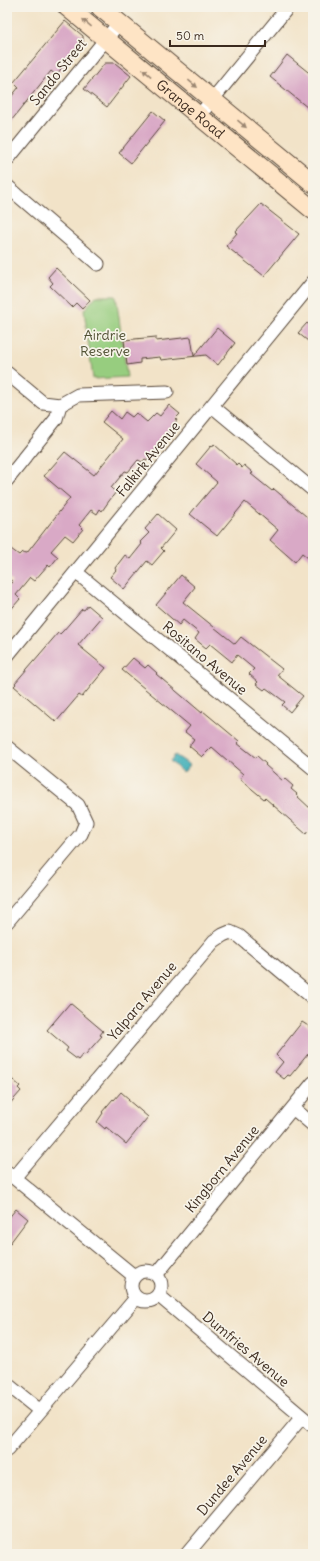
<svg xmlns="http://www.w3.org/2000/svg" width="320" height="1561" font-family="Delius,sans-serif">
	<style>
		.green { fill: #97cd7f; stroke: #697c4e }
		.water { fill: #3daeb7; stroke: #3c6c6a }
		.building { fill: #d9a9c6 }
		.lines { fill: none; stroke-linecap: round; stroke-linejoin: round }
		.street-casing { stroke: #564638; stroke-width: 15 }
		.secondary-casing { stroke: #564638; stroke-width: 20 }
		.street { stroke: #fff; stroke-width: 13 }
		.secondary { stroke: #fee4c5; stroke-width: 18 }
		.oneway { fill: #9c8772 }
		.labels { text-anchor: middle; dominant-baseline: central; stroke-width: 3.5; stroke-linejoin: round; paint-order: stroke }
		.street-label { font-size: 14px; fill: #3b2a1e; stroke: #f7f3e8 }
		.park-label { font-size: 14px; fill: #525336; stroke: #f7f3e8 }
	</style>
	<rect width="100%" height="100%" fill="#f7f3e8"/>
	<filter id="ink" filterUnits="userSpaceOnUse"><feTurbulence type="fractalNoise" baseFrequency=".025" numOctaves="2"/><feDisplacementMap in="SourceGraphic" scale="8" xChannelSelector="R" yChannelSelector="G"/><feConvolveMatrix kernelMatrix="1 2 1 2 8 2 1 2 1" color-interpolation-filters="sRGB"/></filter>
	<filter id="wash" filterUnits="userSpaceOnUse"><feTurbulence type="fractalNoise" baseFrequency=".012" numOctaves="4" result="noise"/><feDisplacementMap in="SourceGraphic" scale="16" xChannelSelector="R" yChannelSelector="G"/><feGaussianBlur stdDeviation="0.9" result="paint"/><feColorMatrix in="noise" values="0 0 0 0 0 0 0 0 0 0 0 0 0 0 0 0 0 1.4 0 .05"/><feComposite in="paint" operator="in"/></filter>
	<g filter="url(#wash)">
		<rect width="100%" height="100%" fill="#f2e3c8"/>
		<path class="green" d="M96,296H116L127,377L93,379L84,310Z"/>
		<path class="water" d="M175,755L190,765L183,773L170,761Z"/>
		<g id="blocks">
			<path class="building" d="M65,21L83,36V42L56,75L51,71L7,126V102L19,87L14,82Z
				M287,55L313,76V112L270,77Z
				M105,63H115L131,76L107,107L84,89Z
				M153,111L165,121L131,163L119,153Z
				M261,204L299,234L264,276L226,246L237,233L235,232Z
				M56,268L90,300L82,309L76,303L72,307L50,286L53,283L48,277Z
				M307,323L313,328V345L298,333Z
				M217,328L235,343L218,365L206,355L161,360L160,357L140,359V363L127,365L124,340L156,337V341L191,337L194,356Z
				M169,405L180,414L175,419L177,420L163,440L147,460L145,459L142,462L138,460L128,472L125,471L111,488L116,492L109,501L102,511L100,509L97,514L91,510L79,525L83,529L73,541L65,535L51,551L58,557L50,567L48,565L34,581L30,578L16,595L20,599L7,614V588L13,582L7,577V546L19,555L22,552L27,553L70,498L44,476L65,452L94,475L123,439L102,422L111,411L120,419L125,412L132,417L136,413L147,422L156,413L160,416Z
				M214,444L237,465L238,464L242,468L244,465L253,473L251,474L272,491L274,489L313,522V562L302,553L295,562L270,540L278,530L245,502L217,536L190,514L217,482L196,464L211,446L212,447Z
				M158,514L176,530L161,548L164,551L152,565L147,561L124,589L110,577L116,570L115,568L125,555L130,559L142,544L140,542L149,533L145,529Z
				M181,575L195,587L183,602L235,644L241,637L282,669L277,675L303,696L290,712L282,705L285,702L266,688L264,690L256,684L258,682L249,674L254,669L237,655L232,662L210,644L206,648L195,639L199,633L183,620L179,625L156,605Z
				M88,605L102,617L78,645L106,668L82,697L79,695L56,722L14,686L16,684L15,683L58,633L60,634L63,631L82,609L84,610Z
				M133,658L145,668L148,665L157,673L156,674L202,713L203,711L239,741L237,743L256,758L257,756L266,764L265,765L283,781L285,779L293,786L291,789L297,794L296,795L313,811V836L308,831L306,834L265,798L264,799L240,779L243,774L212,747L202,757L189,746L194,739L185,732L190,726L122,670Z
				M70,1003L103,1031L100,1035L102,1036L85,1055L83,1054L78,1060L66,1051L68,1048L47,1030Z
				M302,1022L313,1029V1058L308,1054L290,1076L288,1075L284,1079L275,1072L283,1062L276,1055Z
				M7,1075L20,1086L18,1088L21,1091L7,1107Z
				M121,1092L129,1099L128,1100L148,1117L126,1144L106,1127L105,1129L97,1122L103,1113L102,1112L113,1099L114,1100Z
				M16,1209L28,1219L7,1247V1220Z"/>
		</g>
	</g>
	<g filter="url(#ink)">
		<use href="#blocks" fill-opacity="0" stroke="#564638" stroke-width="1"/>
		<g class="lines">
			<g class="street-casing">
				<path id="street" d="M199,116L288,7
					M7,160L119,23
					M7,186L98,264
					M7,373L43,403L60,405L78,395L167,392
					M212,406L313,490
					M7,480L56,419L60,405
					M77,573L313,768
					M7,656L313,282
					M7,747L78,805L86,822L81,834L7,922
					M293,1108L313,1125
					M7,1172L134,1276
					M14,1178L214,941L223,935L230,932L239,936L313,998
					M131 1286a15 15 0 1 1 30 0a15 15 0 1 1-30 0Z
					M156,1275L313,1083
					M158,1295L313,1426
					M7,1384L39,1410
					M7,1450L136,1298
					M187,1554L302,1417"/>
			</g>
			<g class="secondary-casing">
				<g id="secondary">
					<path id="s1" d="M67,7L313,210"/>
					<path d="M100,7L313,183"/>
				</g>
			</g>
			<use href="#street" class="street"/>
			<use href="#secondary" class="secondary"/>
		</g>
		<defs><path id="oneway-solid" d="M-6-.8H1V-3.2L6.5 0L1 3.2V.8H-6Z"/></defs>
		<g class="oneway">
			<use href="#oneway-solid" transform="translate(87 23) rotate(-140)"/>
			<use href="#oneway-solid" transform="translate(147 73) rotate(-140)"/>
			<use href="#oneway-solid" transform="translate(193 84) rotate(39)"/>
			<use href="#oneway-solid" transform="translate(242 124) rotate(40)"/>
		</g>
	</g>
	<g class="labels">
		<g class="street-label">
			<text transform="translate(58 72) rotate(-51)">Sando Street</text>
			<text stroke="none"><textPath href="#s1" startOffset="160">Grange Road</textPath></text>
			<text transform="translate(148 459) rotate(-51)">Falkirk Avenue</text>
			<text transform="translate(205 658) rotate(40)">Rositano Avenue</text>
			<text transform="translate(142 1001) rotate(-50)">Yalpara Avenue</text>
			<text transform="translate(222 1169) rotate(-51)">Kingborn Avenue</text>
			<text transform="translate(246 1349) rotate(40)">Dumfries Avenue</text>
			<text transform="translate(232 1475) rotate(-50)">Dundee Avenue</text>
		</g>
		<g class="park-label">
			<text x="105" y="335">Airdrie<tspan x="105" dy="16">Reserve</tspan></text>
		</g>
	</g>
	<rect width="320" height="1561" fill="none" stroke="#f7f3e8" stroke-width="24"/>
	<path d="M170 40v6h95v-6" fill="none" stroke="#3b2a1e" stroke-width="2"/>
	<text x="176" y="40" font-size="12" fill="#3b2a1e" stroke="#f7f3e8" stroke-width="3" paint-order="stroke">50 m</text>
</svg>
